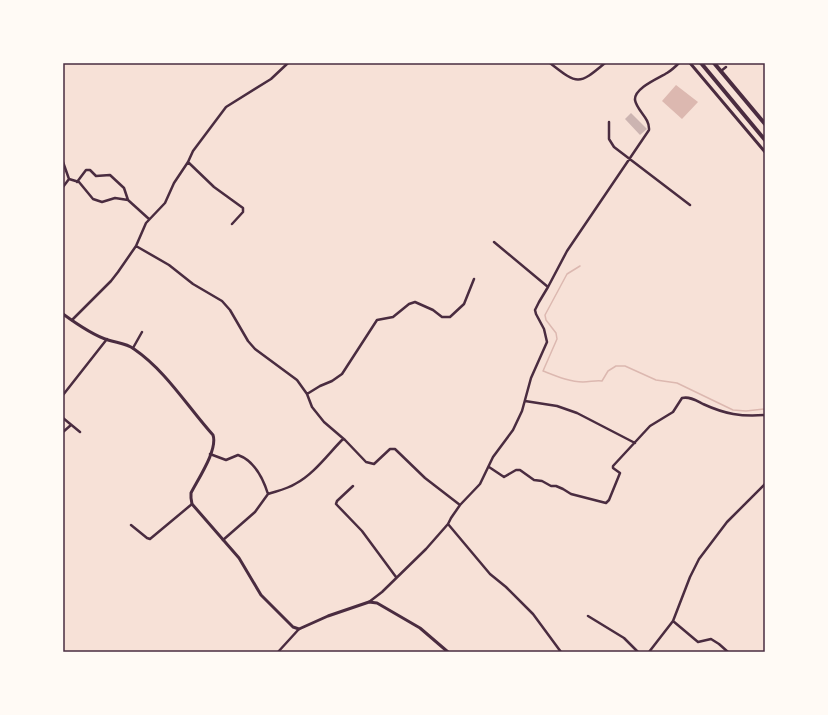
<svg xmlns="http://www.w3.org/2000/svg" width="828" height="715" font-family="'Playfair Display',serif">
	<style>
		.water { fill: #dcb8b0 }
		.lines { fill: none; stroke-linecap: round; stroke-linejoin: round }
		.stream { stroke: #dcb8b0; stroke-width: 1.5 }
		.building { fill: #ccb4b1 }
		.minor { stroke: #4a2c40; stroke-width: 2.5 }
		.tertiary { stroke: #4a2c40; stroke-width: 3 }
		.primary { stroke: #4a2c40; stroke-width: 4 }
		.neatline { fill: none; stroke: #4a2c40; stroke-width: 1.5 }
	</style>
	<rect width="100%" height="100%" fill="#f7e1d7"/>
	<path class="water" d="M676,85L698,102L682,119L662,101Z"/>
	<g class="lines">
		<path class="stream" d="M580,266L567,274L545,315L546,320L556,333L557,339L543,371C556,376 570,382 583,382C590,382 596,380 602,381L608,371L616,366H625L656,380L677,383L733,410L746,411L765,409"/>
	</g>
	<path class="building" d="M631,113L647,129L640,135L625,119Z"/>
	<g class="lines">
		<path class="minor" d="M550,63C577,84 578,86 605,63
			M721,71L726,67
			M609,122V139L614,147L690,205
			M63,162L69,179L63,187
			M188,162L214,187L243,208V212L232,224
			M69,179L79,182L93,199L102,202L115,198L128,200L149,219
			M77,182L86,170H90L96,176L110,175L124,188L128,200
			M494,242L548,287
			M136,246L169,265L193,284L222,301L230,310L248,341L255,349L297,380L307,394L312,407L324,422L345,440L366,462L374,464L390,449H395L425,478L460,505
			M72,320L111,281L118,272L136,246L146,223L165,203L174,183L188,162L193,151L226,107L271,79L288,63
			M133,348L142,332
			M307,394L320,386L332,381L342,374L377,320L393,317L409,304L415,302L433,310L442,317H450L464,304L474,279
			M63,395L107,339
			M525,401L557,406L577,413L635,443
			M63,418L80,432
			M63,432L71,425
			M210,454L226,460L238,455C255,461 263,478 268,494L255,512L223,540
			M489,467L504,477L516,470H520L534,480L542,481L551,486H556L563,489L571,494L606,503L609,500L620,473L613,468V466L650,426L673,412L682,398C690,396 697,401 703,404C725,414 741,417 765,415
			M353,486L337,501L336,504L362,531L396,577
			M268,494C277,491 287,489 295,484C314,474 328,454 343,439
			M448,524L490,574L506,587L533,614L561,652
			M131,525L147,538L150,539L192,504
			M369,602L382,592L426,549L448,524L451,518L460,505L480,484L493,457L513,430L522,411L531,378L547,342L544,329L536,314L535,310L539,302L548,287L567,251L649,130C650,118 637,111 635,100C634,88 659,78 667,73C672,70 675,67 679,63
			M588,616L624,638L638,652
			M673,621L698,642L711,639L719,644L728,652
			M278,652L299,629
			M649,652L673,621L690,577L699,559L727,522L765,484"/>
		<path class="tertiary" d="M690,63L765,152
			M63,314C74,322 95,336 108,340C117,343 126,343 134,349C166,371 187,406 213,435C218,450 198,479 191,493V498L192,504L239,558L261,595L293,627L299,629L328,616L369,602L377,603L420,628L448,652"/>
		<path class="primary" d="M701,63L765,140
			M714,63L765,124"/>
	</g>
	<rect width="828" height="715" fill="none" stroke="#fffaf5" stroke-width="128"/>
	<rect x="64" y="64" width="700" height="587" class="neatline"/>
</svg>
